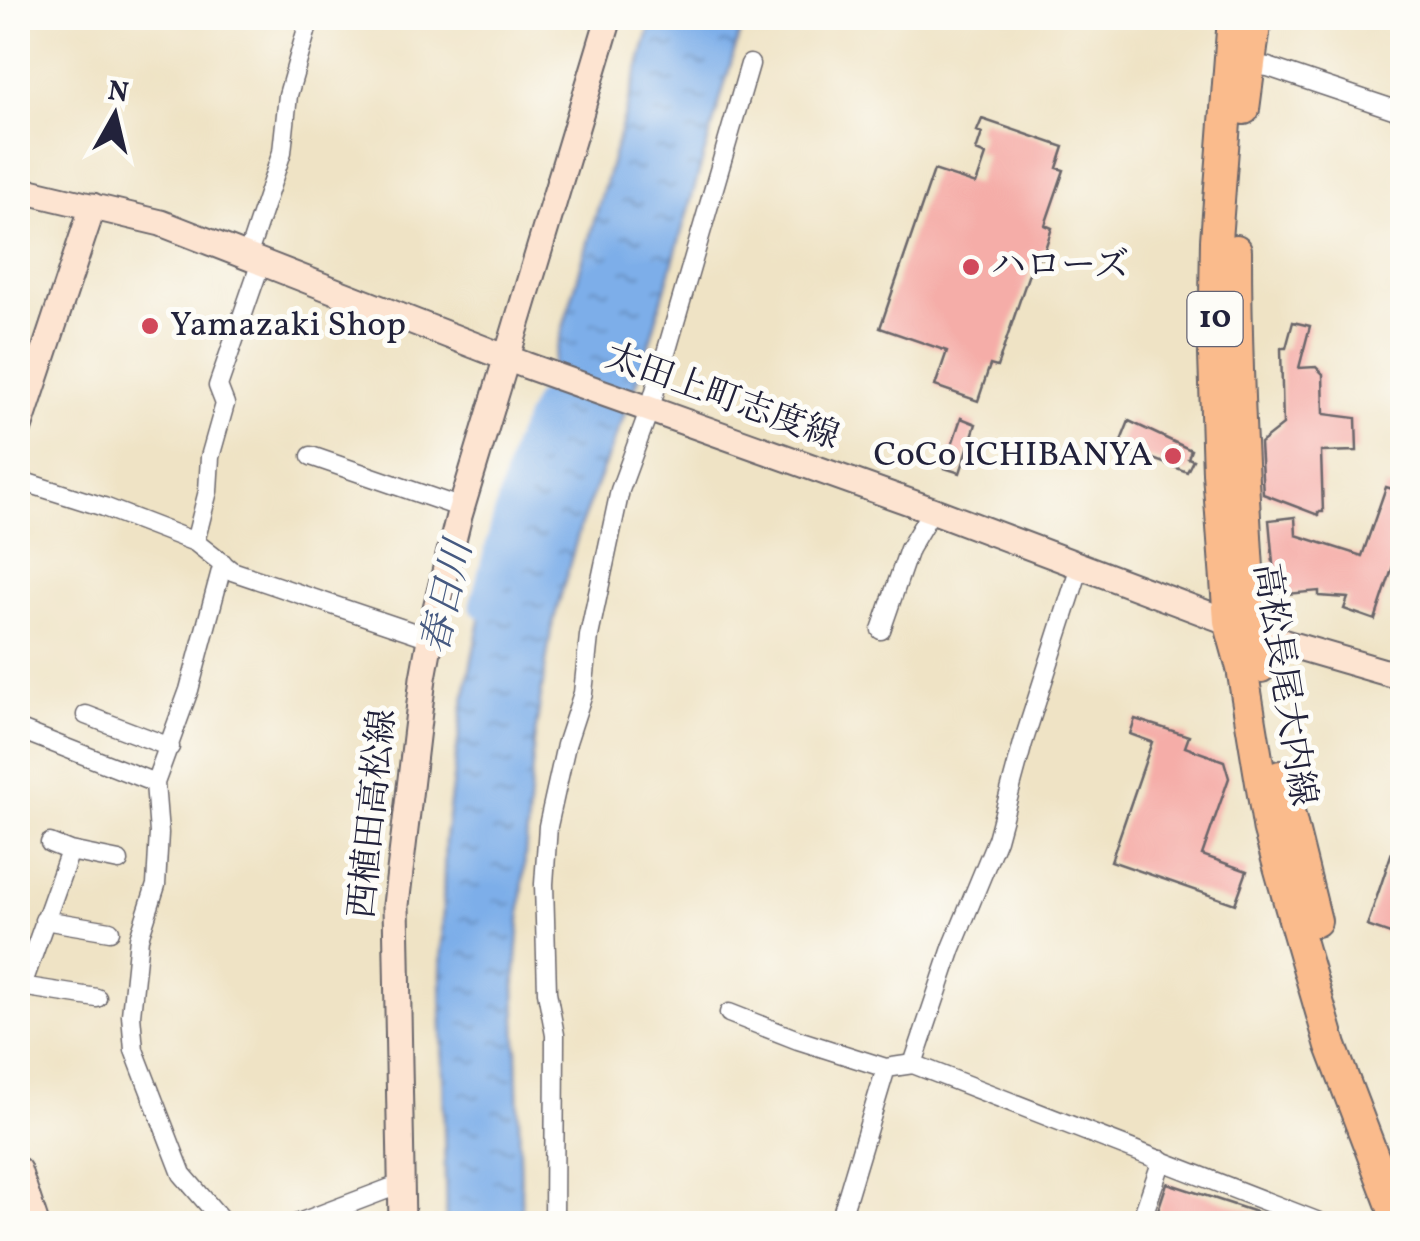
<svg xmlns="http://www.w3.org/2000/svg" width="1420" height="1241" font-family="Vollkorn,'Noto Serif JP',serif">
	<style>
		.water { fill: url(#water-ripples); stroke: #506892; stroke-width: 2.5 }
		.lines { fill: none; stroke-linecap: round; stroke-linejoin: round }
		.river { stroke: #7daee9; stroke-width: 30 }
		.building { fill: #f5ada8 }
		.street-casing { stroke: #6a666b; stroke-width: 21 }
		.secondary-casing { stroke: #6a666b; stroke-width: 29 }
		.primary-casing { stroke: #6a666b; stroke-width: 34 }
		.street { stroke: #fff; stroke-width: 18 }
		.secondary { stroke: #fde4d1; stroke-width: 25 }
		.primary { stroke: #fabb8c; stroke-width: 30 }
		.poi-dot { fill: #d1495b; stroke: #fdfcf7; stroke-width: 4 }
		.labels { text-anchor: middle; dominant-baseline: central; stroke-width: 10; stroke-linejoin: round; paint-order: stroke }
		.shield { fill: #fdfcf7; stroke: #646373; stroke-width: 2.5 }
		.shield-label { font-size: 32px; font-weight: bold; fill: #22223b }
		.poi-label { font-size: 35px; fill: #22223b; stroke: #fdfcf7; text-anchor: start }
		.street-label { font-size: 35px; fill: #22223b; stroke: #fdfcf7 }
		.water-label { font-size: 38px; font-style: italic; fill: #465a81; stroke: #fdfcf7 }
	</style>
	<defs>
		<pattern id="water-ripples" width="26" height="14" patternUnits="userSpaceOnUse" patternTransform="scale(2.5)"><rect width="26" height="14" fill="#7daee9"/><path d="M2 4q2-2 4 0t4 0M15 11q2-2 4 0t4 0" fill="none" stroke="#668dbe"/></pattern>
	</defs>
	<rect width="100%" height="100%" fill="#fdfcf7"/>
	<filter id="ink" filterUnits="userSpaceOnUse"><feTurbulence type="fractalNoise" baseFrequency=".01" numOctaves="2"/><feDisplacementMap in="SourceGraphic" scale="20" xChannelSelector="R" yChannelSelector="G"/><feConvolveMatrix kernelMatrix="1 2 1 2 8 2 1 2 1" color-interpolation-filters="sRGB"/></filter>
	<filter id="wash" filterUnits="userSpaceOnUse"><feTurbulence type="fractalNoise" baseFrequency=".0048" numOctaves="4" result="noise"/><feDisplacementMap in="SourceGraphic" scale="40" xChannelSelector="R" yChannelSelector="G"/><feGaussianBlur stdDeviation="2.25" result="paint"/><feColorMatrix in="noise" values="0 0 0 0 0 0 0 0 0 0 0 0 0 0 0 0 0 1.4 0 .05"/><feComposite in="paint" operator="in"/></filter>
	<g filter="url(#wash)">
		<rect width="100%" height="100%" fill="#efe3c5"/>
		<path class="water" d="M653,18H744L640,375L581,524L551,630L534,742L515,984L522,1223L446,1224L441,976L445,839L463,705L483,604Z"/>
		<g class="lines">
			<path class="river" d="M485,604L527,448L547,405"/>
		</g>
		<g id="blocks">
			<path class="building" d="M982,119L1064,147L1057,168L1064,170L1045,225L1052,228L1042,258L1035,256L997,367L990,365L978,401L935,386L947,351L880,328L934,170L976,184L986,155L976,151L982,133L977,131Z
				M1293,322L1310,326L1299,368L1316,367L1323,374L1324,414L1356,418L1357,451L1321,452L1323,512H1318V515L1263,494L1260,443L1283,425L1281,348H1286Z
				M961,418L976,424L960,473L944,468Z
				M1129,421L1191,450L1188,458L1193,460L1187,472L1119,446Z
				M1386,487L1402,492V556L1397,554L1375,620L1344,609L1348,598L1319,596V591L1276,595L1269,520L1295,517L1296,535L1362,556Z
				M1135,719L1189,736L1185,747L1224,761L1229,778L1202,855L1247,871L1235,904L1111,861L1152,742L1130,734Z
				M1400,828H1402V938L1367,926Z
				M1167,1183L1271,1217L1283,1224H1190L1157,1213Z"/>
		</g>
	</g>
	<g filter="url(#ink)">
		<use href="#blocks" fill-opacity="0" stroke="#6a666b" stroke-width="2.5"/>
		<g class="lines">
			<g class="street-casing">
				<path id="street" d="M1241,63L1268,67L1402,112
					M247,257L282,152L288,95L310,18
					M311,456L462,508
					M18,480L104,507L195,542L232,571L430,638
					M195,542L208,491L210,457L225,404L218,386L261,262
					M1080,566L1023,743L997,839L952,948L913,1064L1324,1224
					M881,630L909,549L932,510
					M86,715L170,747
					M18,729L155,783L159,833L156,885L139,938L131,1015L134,1050L182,1174L225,1224
					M155,783L189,690L223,563
					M50,843L70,851
					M44,920L110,931
					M21,986L97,998
					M18,997L70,851L119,861
					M729,1013L798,1040L886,1068
					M296,1224L401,1184
					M554,1224L555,1035L547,992L544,884L548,826L566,745L583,693L589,636L620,490L650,408L750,64
					M839,1224L886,1068L913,1064
					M1140,1224L1162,1160"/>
			</g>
			<g class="secondary-casing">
				<path id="secondary" d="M18,189L161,223L525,365L932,510L1285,643L1402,677
					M18,431L93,206
					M18,1170L36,1224
					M402,1224L396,905L423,678L435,612L459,516L609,18"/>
			</g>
			<g class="primary-casing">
				<path id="primary" d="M1233,18L1216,240L1214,355L1218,473L1229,621L1242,668L1269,831L1291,909L1331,1046L1399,1224
					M1244,109L1256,18
					M1236,250C1236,333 1239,415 1244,498C1247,554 1249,612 1261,667
					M1280,776L1316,921"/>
			</g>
			<use href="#street" class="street"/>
			<use href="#secondary" class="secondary"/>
			<use href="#primary" class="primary"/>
		</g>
	</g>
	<g class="poi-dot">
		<circle cx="971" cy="267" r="10"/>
		<circle cx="150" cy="326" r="10"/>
		<circle cx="1173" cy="456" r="10"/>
	</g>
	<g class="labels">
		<rect class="shield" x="1187.5" y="292" width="55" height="54" rx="8"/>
		<g class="shield-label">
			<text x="1215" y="319">10</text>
		</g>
		<g class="poi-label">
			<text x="991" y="267">ハローズ</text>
			<text x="170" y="326">Yamazaki Shop</text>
			<text x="1153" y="456" text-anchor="end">CoCo ICHIBANYA</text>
		</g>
		<g class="street-label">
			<text transform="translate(722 398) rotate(20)">太田上町志度線</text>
			<text transform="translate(1283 685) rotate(81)">高松長尾大内線</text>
			<text transform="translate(374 814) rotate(-84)">西植田高松線</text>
		</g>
		<g class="water-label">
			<text transform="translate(449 598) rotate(-77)">春日川</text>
		</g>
	</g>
	<rect width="1420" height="1241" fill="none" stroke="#fdfcf7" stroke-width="60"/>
	<g transform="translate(115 115) rotate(8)" stroke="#fdfcf7" stroke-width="8" paint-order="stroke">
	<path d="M0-8L18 38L0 25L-18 38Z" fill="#22223b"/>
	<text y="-15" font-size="28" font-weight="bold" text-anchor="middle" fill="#22223b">N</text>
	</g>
</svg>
